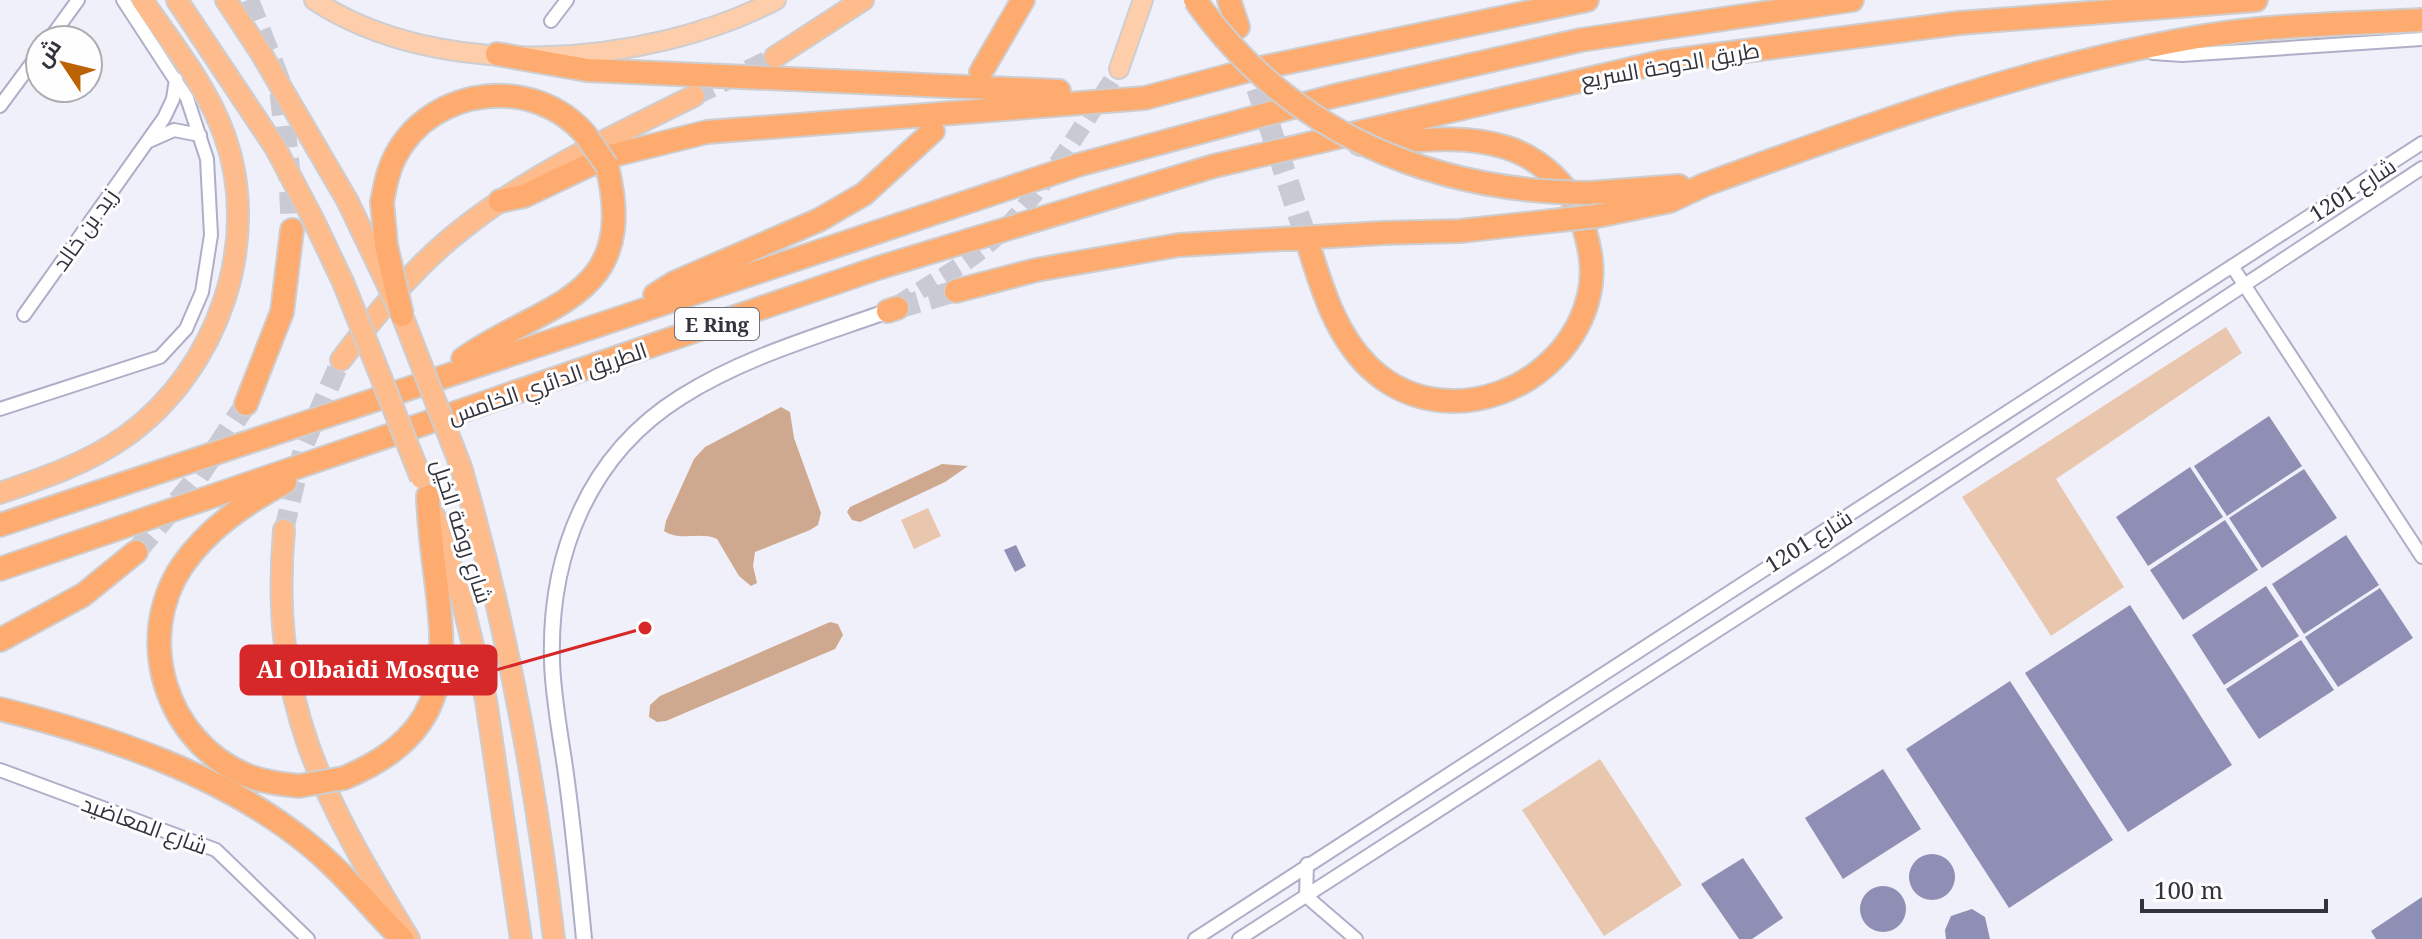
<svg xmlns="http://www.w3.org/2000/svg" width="2422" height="939" font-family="'Noto Serif',Cairo,serif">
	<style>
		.green { fill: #e9c7af }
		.forest { fill: #cfa98f }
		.water { fill: #8f8eb5 }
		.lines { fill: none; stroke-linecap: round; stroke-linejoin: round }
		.primary-tunnel { stroke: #cacad5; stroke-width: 18; stroke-dasharray: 18 9; stroke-linecap: butt }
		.trunk-tunnel { stroke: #cacad5; stroke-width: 20; stroke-dasharray: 20 10; stroke-linecap: butt }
		.motorway-tunnel { stroke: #cacad5; stroke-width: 22; stroke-dasharray: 22 11; stroke-linecap: butt }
		.minor-casing { stroke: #aeaec8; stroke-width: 16 }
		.tertiary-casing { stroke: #aeaec8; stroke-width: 18 }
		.primary-casing { stroke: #ceced1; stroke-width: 22 }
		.trunk-casing { stroke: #ceced1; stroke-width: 24 }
		.motorway-casing { stroke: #ceced1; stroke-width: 26 }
		.minor { stroke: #fff; stroke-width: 12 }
		.tertiary { stroke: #fff; stroke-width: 14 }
		.primary { stroke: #fecda9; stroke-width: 18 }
		.trunk { stroke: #febc8c; stroke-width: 20 }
		.motorway { stroke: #feab6f; stroke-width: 22 }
		.trunk-bridge-casing { stroke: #ceced1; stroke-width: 24; stroke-linecap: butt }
		.motorway-bridge-casing { stroke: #ceced1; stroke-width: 26; stroke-linecap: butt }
		.trunk-bridge { stroke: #febc8c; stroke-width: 20 }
		.motorway-bridge { stroke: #feab6f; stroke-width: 22 }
		.labels { text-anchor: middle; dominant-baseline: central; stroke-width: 6; stroke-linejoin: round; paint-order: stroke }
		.shield { fill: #fefefe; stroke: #707078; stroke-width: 2 }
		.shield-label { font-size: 20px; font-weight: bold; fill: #33333e }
		.street-label { font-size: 22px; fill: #33333e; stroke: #fefefe }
		.leader { fill: none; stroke: #d62828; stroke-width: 3 }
		.callout-dot { fill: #d62828; stroke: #fefefe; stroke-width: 3 }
		.callout { fill: #d62828; stroke: #d62828; stroke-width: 3 }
		.callout-label { font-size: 24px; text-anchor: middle; font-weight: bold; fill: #fff }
	</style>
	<rect width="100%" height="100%" fill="#f0f0fb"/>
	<path class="green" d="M2226,327L2242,353L2056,479L2124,587L2051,636L1962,497Z
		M928,508L941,536L914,549L901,520Z
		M1600,759L1682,885L1604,936L1522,810Z"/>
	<path class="forest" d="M781,407L790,412L794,438L821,513L818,525L810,530L755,552L753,566L757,583L751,586L739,576L717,539C699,531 681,542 664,531L666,521L694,459L705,447Z
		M942,464L968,466L945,482L860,522L852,520L847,512L850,507Z
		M830,622L838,624L843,635L835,649L666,721L657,722L649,717L650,705L660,696Z"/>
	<path class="water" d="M2269,416L2302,466L2227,516L2194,466Z
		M2190,467L2223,517L2148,566L2116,517Z
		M2304,469L2337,518L2262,568L2229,518Z
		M2225,520L2258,570L2183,620L2150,570Z
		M2346,535L2379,585L2304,634L2272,584Z
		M1016,545L1026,566L1015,572L1004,550Z
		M2266,586L2299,636L2224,685L2192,635Z
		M2380,588L2413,638L2338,687L2305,637Z
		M2130,605L2232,765L2128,832L2025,673Z
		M2301,640L2334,690L2259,739L2226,689Z
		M2010,681L2113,840L2009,908L1906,749Z
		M1883,769L1921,829L1843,879L1805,818Z
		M1909 877a23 23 0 1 1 46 0a23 23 0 1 1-46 0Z
		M1743,858L1783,918L1752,939H1739L1701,884Z
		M1860 909a23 23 0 1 1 46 0a23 23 0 1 1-46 0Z
		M2422,897V939H2376L2371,931Z
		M1972,909L1985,917L1990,939H1946L1945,930L1951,916Z"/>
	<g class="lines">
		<path class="primary-tunnel" d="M897,305C927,285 963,267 990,243C1043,194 1080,129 1119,69"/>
		<path class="trunk-tunnel" d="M694,96L775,57
			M284,530L304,445L341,360"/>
		<path class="motorway-tunnel" d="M248,0L279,80L289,168L292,230
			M1247,57L1310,250
			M897,308L956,291
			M136,552L195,481L246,404"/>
		<g class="minor-casing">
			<path id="minor" d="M551,21L567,0
				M49,40L78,0
				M2153,53L2182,55L2422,39
				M0,106L40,52
				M147,142L174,130L200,135
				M2232,266L2422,557
				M24,315L164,118L173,99L176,79
				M0,409L160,357L186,329L202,292L211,235L207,159L187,98L123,0
				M0,770L216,850L308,939
				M1307,864L1306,896L1356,939
				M1195,939L2422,143
				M1239,939L1822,563L2422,168"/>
		</g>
		<g class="tertiary-casing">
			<path id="tertiary" d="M584,939C579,887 574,834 567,782C562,742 553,701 552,661C549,555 588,455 681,397C744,357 818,336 888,311"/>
		</g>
		<g class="primary-casing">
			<path id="primary" d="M314,0C439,83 647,67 776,0
				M1119,69L1143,0"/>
		</g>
		<g class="trunk-casing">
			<path id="trunk" d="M177,0L275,147L312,217
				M226,0L261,53L347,200
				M775,57L863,0
				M341,360C377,313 414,267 461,230C531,174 615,135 694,96
				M461,467C506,622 535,778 554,939
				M0,493C44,478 88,463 126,436C218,370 263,241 224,134C206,85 171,42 142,0
				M435,517L463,604L486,700L521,939
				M284,530C269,702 323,798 409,939"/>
		</g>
		<g class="motorway-casing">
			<path id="motorway" d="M1229,0L1238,27
				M497,54L587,70L1059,91
				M981,72L1023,0
				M1589,193L1679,186
				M500,201L524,196L606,157L707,132L1145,98L1246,71L1587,0
				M382,202C385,186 388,170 396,155C433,86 534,75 585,134
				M1597,216L1670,201L1704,185C1868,125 2031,65 2204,36C2276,24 2349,24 2422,20
				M1310,250C1323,292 1337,336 1369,367C1443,438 1567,390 1589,295C1595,270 1590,248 1583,224C1573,188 1541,158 1505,147C1457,133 1408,142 1360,144
				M956,291L1036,270L1179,245L1383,233
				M655,295L674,283L819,220L864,194L933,131
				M888,311L897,308
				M463,359C545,301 640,301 607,166
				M246,404L282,312L292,230
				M285,482C246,503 208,528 182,566C134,638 165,741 246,775C263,782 281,784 299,786
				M0,525L1078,165L1334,96L1581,40L1852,0
				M0,569L878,268L1214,166L1661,62L1959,23L2256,0
				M0,640L83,595L136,552
				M0,709C105,735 222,774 307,843C343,872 370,907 402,939
				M344,778C487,719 431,614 428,496"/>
		</g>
		<use href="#minor" class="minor"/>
		<use href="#tertiary" class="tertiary"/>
		<use href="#primary" class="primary"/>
		<use href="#trunk" class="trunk"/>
		<use href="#motorway" class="motorway"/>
		<g class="trunk-bridge-casing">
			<path id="trunk-bridge" d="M347,200L402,315L461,467
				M312,217L343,282L421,478"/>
		</g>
		<g class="motorway-bridge-casing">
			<path id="motorway-bridge" d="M1195,0C1288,132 1431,192 1589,193
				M585,134L607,166
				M382,202L386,245L402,315
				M1383,233L1460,231L1597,216
				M299,786L344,778"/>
		</g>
		<use href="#trunk-bridge" class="trunk-bridge"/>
		<use href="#motorway-bridge" class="motorway-bridge"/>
	</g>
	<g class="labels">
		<rect class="shield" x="675" y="308" width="84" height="32" rx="6"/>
		<g class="shield-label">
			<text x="717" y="324">E Ring</text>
		</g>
		<g class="street-label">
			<text transform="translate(1670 64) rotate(-10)">طريق الدوحة السريع</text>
			<text transform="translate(2352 189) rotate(-33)">شارع 1201</text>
			<text transform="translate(84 229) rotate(-55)">زيد بن خالد</text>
			<text transform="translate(547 382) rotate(-19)">الطريق الدائري الخامس</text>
			<text transform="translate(463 531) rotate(72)">شارع روضة الخيل</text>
			<text transform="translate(1808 540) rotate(-32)">شارع 1201</text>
			<text transform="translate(145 824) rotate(20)">شارع المعاضيد</text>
		</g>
	</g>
	<path class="leader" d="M645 628L496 670"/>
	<circle class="callout-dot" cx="645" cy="628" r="8"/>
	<rect class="callout" x="241" y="646" width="255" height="48" rx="8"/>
	<g class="callout-label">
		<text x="368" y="678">Al Olbaidi Mosque</text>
	</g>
	<g transform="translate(64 64) rotate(305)"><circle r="38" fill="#fefefe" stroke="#adadb1" stroke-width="2"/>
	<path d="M0-6L14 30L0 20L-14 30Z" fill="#bc6203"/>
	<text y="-12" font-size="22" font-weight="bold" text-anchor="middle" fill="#33333e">ش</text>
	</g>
	<path d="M2142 899v12h184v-12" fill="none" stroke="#33333e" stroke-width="4"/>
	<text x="2154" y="899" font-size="24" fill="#33333e" stroke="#fefefe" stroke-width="6" paint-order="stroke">100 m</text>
</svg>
